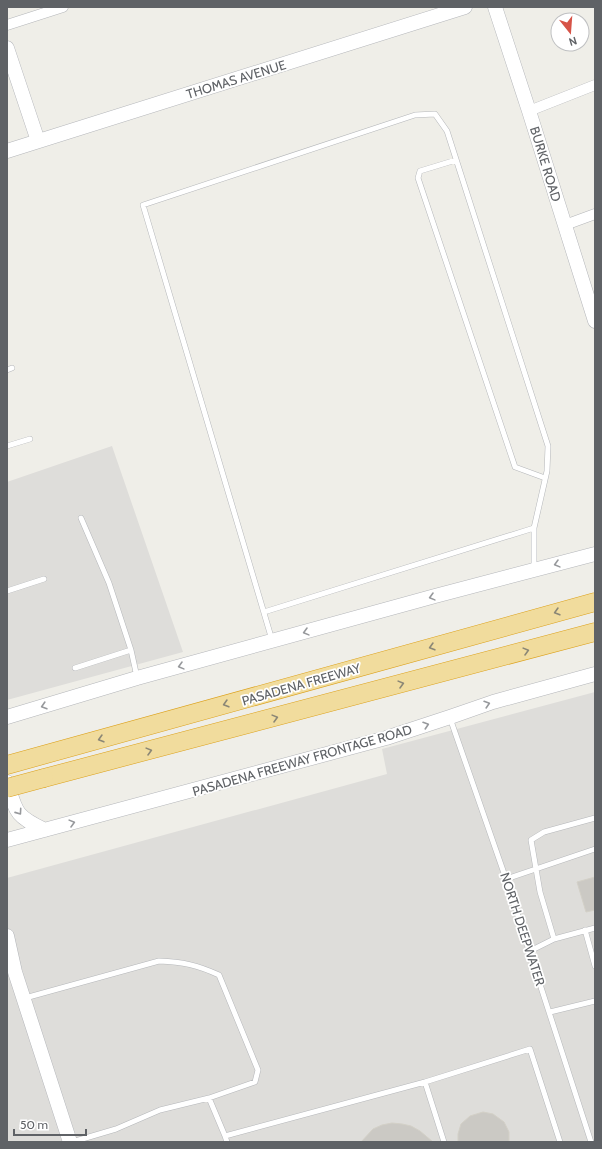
<svg xmlns="http://www.w3.org/2000/svg" width="602" height="1149" font-family="Cabin,sans-serif">
	<style>
		.industrial { fill: #deddda }
		.building { fill: #cbc9c4; stroke: #d3d0c7 }
		.lines { fill: none; stroke-linecap: round; stroke-linejoin: round }
		.lane-casing { stroke: #b5b7ba; stroke-width: 6 }
		.street-casing { stroke: #b5b7ba; stroke-width: 11 }
		.secondary-casing { stroke: #b4b6ba; stroke-width: 15 }
		.highway-casing { stroke: #dca11b; stroke-width: 19 }
		.lane { stroke: #fff; stroke-width: 5 }
		.street { stroke: #fff; stroke-width: 10 }
		.secondary { stroke: #fff; stroke-width: 14 }
		.highway { stroke: #f1dc9d; stroke-width: 18 }
		.highway-bridge-casing { stroke: #dca11b; stroke-width: 19; stroke-linecap: butt }
		.highway-bridge { stroke: #f1dc9d; stroke-width: 18 }
		.oneway { stroke: #97999c }
		.oneway2 { stroke: #8b8776 }
		.labels { text-anchor: middle; dominant-baseline: central; stroke-width: 3.5; stroke-linejoin: round; paint-order: stroke }
		.street-label { font-size: 13px; fill: #5f6266; stroke: #fff }
	</style>
	<rect width="100%" height="100%" fill="#efeee8"/>
	<path class="industrial" d="M112,446L183,652L7,700V482Z
		M595,692V1142H7V878L387,774L382,749Z"/>
	<path class="building" d="M595,877V910L586,912L577,882Z
		M483,1112L493,1114L504,1122L509,1132V1142H458V1134L461,1124L470,1116Z
		M392,1123L402,1124L411,1126L420,1131L433,1142H361L373,1129L382,1125Z"/>
	<g class="lines">
		<g class="lane-casing">
			<path id="lane" d="M456,160L420,171L418,178L515,467L545,478
				M7,370L12,368
				M7,446L30,439
				M81,518L109,583L131,650L137,677
				M7,591L44,579
				M264,612L534,528
				M272,640L143,205L415,115L435,114L447,131L548,446L547,471L534,528V569
				M75,668L131,650
				M450,718L506,879L591,1142
				M506,879L595,849
				M585,930L595,966
				M554,939L540,892L531,840L544,832L595,818
				M530,951L554,939L595,928
				M25,998L159,961C183,962 197,965 219,975L258,1070L255,1082L209,1098
				M550,1012L595,1001
				M425,1082L444,1142
				M72,1142L116,1129L160,1110L209,1098L225,1136
				M227,1142L225,1136L425,1082L530,1049L560,1142"/>
		</g>
		<g class="street-casing">
			<path id="street" d="M7,25L63,7
				M529,111L595,85
				M565,225L595,214"/>
		</g>
		<g class="secondary-casing">
			<path id="secondary" d="M495,7L529,111L595,321
				M7,48L38,141
				M7,151L465,7
				M7,717L137,678L435,596L595,554
				M7,782C16,812 15,816 45,830
				M7,840L386,738L450,717L493,702L595,674
				M7,936L15,972L70,1142"/>
		</g>
		<g class="highway-casing">
			<path id="highway" d="M7,765L595,602
				M44,778L595,632"/>
		</g>
		<use href="#lane" class="lane"/>
		<use href="#street" class="street"/>
		<use href="#secondary" class="secondary"/>
		<use href="#highway" class="highway"/>
		<g class="highway-bridge-casing">
			<path id="highway-bridge" d="M7,788L44,778"/>
		</g>
		<use href="#highway-bridge" class="highway-bridge"/>
	</g>
	<defs><path id="oneway-chevron" d="M-2-3.5L2.5 0L-2 3.5" fill="none" stroke-width="1.6" stroke-linecap="round" stroke-linejoin="round"/></defs>
	<g class="oneway">
		<use href="#oneway-chevron" transform="translate(557 564) rotate(165)"/>
		<use href="#oneway-chevron" transform="translate(432 597) rotate(165)"/>
		<use href="#oneway-chevron" transform="translate(306 632) rotate(165)"/>
		<use href="#oneway-chevron" transform="translate(181 666) rotate(165)"/>
		<use href="#oneway-chevron" transform="translate(487 704) rotate(-17)"/>
		<use href="#oneway-chevron" transform="translate(44 706) rotate(163)"/>
		<use href="#oneway-chevron" transform="translate(426 725) rotate(-18)"/>
		<use href="#oneway-chevron" transform="translate(19 812) rotate(55)"/>
		<use href="#oneway-chevron" transform="translate(72 823) rotate(-15)"/>
	</g>
	<g class="oneway2">
		<use href="#oneway-chevron" transform="translate(557 612) rotate(164)"/>
		<use href="#oneway-chevron" transform="translate(432 647) rotate(164)"/>
		<use href="#oneway-chevron" transform="translate(526 651) rotate(-15)"/>
		<use href="#oneway-chevron" transform="translate(401 684) rotate(-15)"/>
		<use href="#oneway-chevron" transform="translate(226 704) rotate(164)"/>
		<use href="#oneway-chevron" transform="translate(275 718) rotate(-15)"/>
		<use href="#oneway-chevron" transform="translate(101 739) rotate(164)"/>
		<use href="#oneway-chevron" transform="translate(149 751) rotate(-15)"/>
	</g>
	<g class="labels">
		<g class="street-label">
			<text transform="translate(236 79) rotate(-17)">THOMAS AVENUE</text>
			<text transform="translate(546 164) rotate(73)">BURKE ROAD</text>
			<text transform="translate(301 684) rotate(-16)">PASADENA FREEWAY</text>
			<text transform="translate(302 760) rotate(-16)">PASADENA FREEWAY FRONTAGE ROAD</text>
			<text transform="translate(523 929) rotate(72)">NORTH DEEPWATER</text>
		</g>
	</g>
	<rect width="602" height="1149" fill="none" stroke="#5f6266" stroke-width="16"/>
	<g transform="translate(570 32) rotate(163)"><circle r="19" fill="#ffffff" stroke="#bfc0c2"/>
	<path d="M0-3L7 15L0 10L-7 15Z" fill="#d65347"/>
	<text y="-6" font-size="11" font-weight="bold" text-anchor="middle" fill="#5f6266">N</text>
	</g>
	<path d="M14 1129v6h72v-6" fill="none" stroke="#5f6266" stroke-width="2"/>
	<text x="20" y="1129" font-size="12" fill="#5f6266" stroke="#ffffff" stroke-width="3" paint-order="stroke">50 m</text>
</svg>
